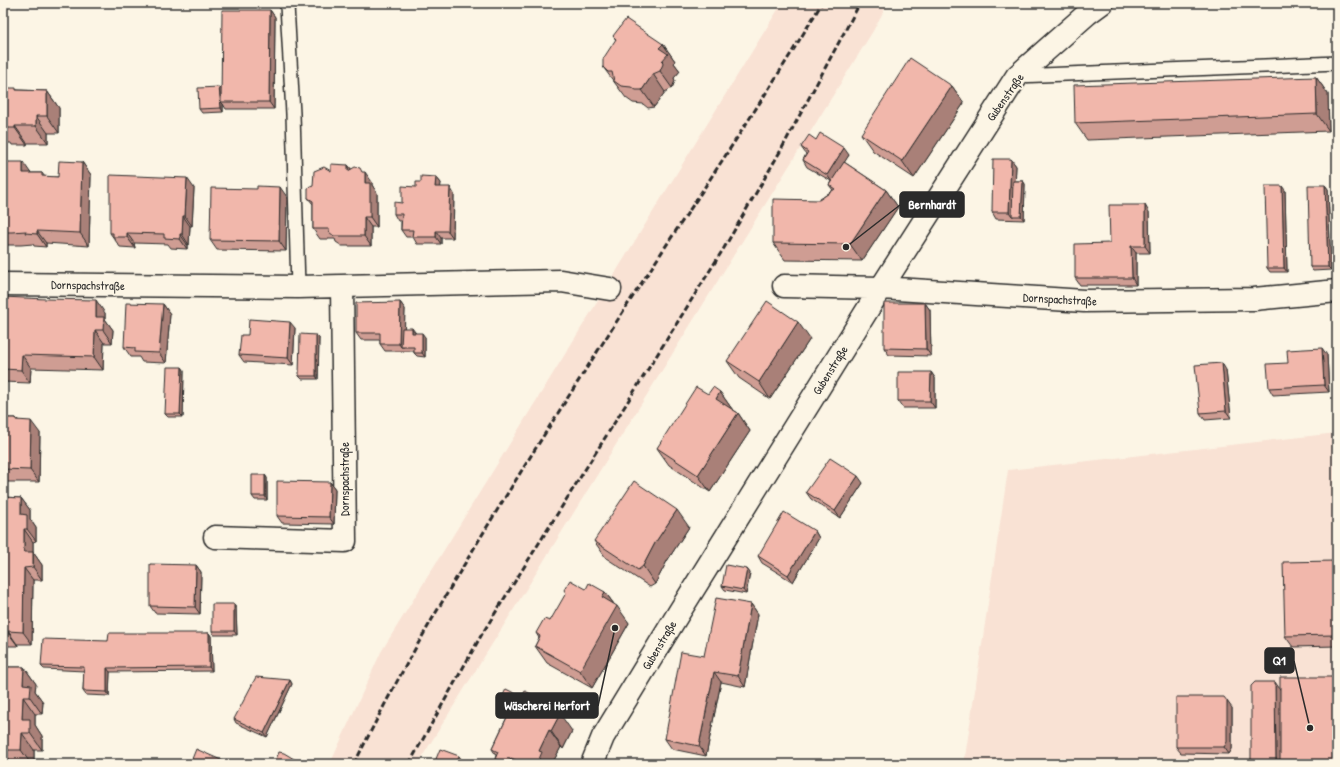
<svg xmlns="http://www.w3.org/2000/svg" width="1340" height="767" font-family="'Patrick Hand',sans-serif">
	<style>
		.built { fill: #f9e2d4 }
		.lines { fill: none; stroke-linecap: round; stroke-linejoin: round }
		.service-casing { stroke: #2b2b2b; stroke-width: 16 }
		.minor-casing { stroke: #2b2b2b; stroke-width: 25 }
		.service { stroke: #fcf5e5; stroke-width: 13 }
		.minor { stroke: #fcf5e5; stroke-width: 22 }
		.rail { stroke: #2b2b2b; stroke-width: 3; stroke-dasharray: 6 3; stroke-linecap: butt }
		.wall { fill: #cf9d93; stroke: #2b2b2b }
		.shaded-wall { fill: #a98078; stroke: #2b2b2b }
		.building { fill: #f1b7ab; stroke: #2b2b2b }
		.labels { text-anchor: middle; dominant-baseline: central; stroke-width: 4; stroke-linejoin: round; paint-order: stroke }
		.street-label { font-size: 12px; fill: #2b2b2b; stroke: #fcf5e5 }
		.leader { fill: none; stroke: #2b2b2b; stroke-width: 1.5 }
		.callout-dot { fill: #2b2b2b; stroke: #fcf5e5; stroke-width: 1.5 }
		.callout { fill: #2b2b2b; stroke: #2b2b2b; stroke-width: 1.5 }
		.callout-label { font-size: 13px; text-anchor: middle; font-weight: bold; fill: #fff }
	</style>
	<rect width="100%" height="100%" fill="#fcf5e5"/>
	<filter id="ink" filterUnits="userSpaceOnUse"><feTurbulence type="fractalNoise" baseFrequency=".025" numOctaves="2"/><feDisplacementMap in="SourceGraphic" scale="8" xChannelSelector="R" yChannelSelector="G"/><feConvolveMatrix kernelMatrix="1 2 1 2 8 2 1 2 1" color-interpolation-filters="sRGB"/></filter>
	<g filter="url(#ink)">
		<path class="built" d="M782,3H888L873,31L425,752L419,764H330L381,652Z
			M1337,433V764H964L1008,470Z"/>
		<g class="lines">
			<g class="service-casing">
				<path id="service" d="M287,5L293,114L298,287
					M1017,76L1337,63"/>
			</g>
			<g class="minor-casing">
				<path id="minor" d="M3,284L298,287L561,281L610,289
					M784,286L881,288L1084,301L1254,299L1337,291
					M215,537L345,541L342,286
					M592,764L603,737L678,614L881,288L1017,76L1087,14L1102,3"/>
			</g>
			<use href="#service" class="service"/>
			<use href="#minor" class="minor"/>
			<path class="rail" d="M354,764C369,735 384,705 400,676C473,544 555,417 637,290C699,195 763,101 822,3
				M409,764L482,634L724,248L781,150L860,3"/>
		</g>
		<path class="wall" d="M270,10L275,17L274,109H226L223,104V112L202,113L199,109L219,87L221,90Z
			M613,36L663,44L675,61L674,63L680,71L674,78L675,81L672,88L665,92L654,107L648,108L643,104L633,103L626,98L603,67L616,40Z
			M1316,77L1328,94L1329,131L1087,140L1075,123Z
			M952,86L964,103L914,178L873,151L861,134Z
			M3,88L18,90L47,91L59,108V133H48V143H27V145H12L11,143H3Z
			M816,140L849,155L844,162L886,190L898,207L862,261L785,260L773,243L819,200L833,190L829,185L831,181L807,167L803,160L806,154L801,147Z
			M1011,159L1016,166L1015,181H1023L1025,184L1024,220L996,219L992,212Z
			M3,162L31,173H42L45,177H58L82,162L91,175L89,246L46,243V247L34,246L33,244L21,245H3Z
			M348,165L351,169L362,172L372,182V185L377,193V227H371V246H342L336,242L335,239H320L313,229V204L308,198L313,186L331,171Z
			M436,177L441,183L440,187L454,194L453,238H441V244H417L413,237H406L401,230V221H398L394,214L402,203L421,182Z
			M1325,185L1328,189L1331,270L1313,271L1310,267Z
			M194,188L192,226H190L189,245L187,244V249L171,248L168,244L134,243L135,248L120,247L110,233Z
			M1285,190L1287,272H1270L1267,268Z
			M287,197L286,251L217,250L210,240Z
			M1149,212L1150,253H1136V285H1080L1075,278L1110,243Z
			M3,297L105,313V319L113,330L112,343H104L103,370L31,368L30,383L3,382Z
			M400,302L405,309L404,328L415,332V333L425,337V357L417,356L414,353V351H385L380,344V340H361L356,333Z
			M925,303L930,310L931,356L889,355L884,348Z
			M163,304L170,314L166,363L142,362L139,357H131L124,347Z
			M295,328L293,365L244,362L239,355L248,335Z
			M319,338L318,379H302L299,376Z
			M810,339L770,399L739,378L727,361Z
			M1327,355L1329,392L1273,395L1269,388L1288,363Z
			M182,367L184,370L183,417H168L165,414Z
			M1226,370L1231,418L1205,420L1200,413Z
			M931,372L935,378V408H903L898,401Z
			M720,392L732,409L738,413L750,431L710,492L669,465L657,448L708,394Z
			M3,418H16L18,420L40,433L39,482H3Z
			M265,475L267,478V500H255L252,496Z
			M330,482L335,489L334,524L282,523L277,516Z
			M863,483L840,518L811,499L806,492Z
			M3,497L21,498L30,510V519L36,528V541L33,542V552L42,565V580H33L32,644H17L18,646H3Z
			M689,527L667,561L655,584L650,587L606,558L594,541Z
			M815,531L819,538L793,582L762,563L758,556Z
			M196,565L201,572L200,614L155,613L150,606Z
			M1337,565V646L1293,647L1285,636Z
			M747,569L750,573L746,594L725,590L722,586Z
			M586,589L605,592L614,604L629,623L592,688L547,663L535,646L539,638L536,633Z
			M751,604L758,614L745,687L721,682L706,756L672,749L665,739L704,656Z
			M236,608L237,635H214L212,631Z
			M209,633L211,636L212,671L110,672L109,696L86,695L83,691L84,671L44,669L41,666L108,641Z
			M3,661L7,667H24L36,684L35,691L43,702L42,714H35V725L42,736V750H34V764H3Z
			M290,680L292,684L267,737L236,723L234,719Z
			M1280,689L1337,764H1255L1251,759Z
			M522,697H537L544,706L572,731L563,749L561,747L552,764H499L495,759L496,755L492,749L507,717L498,706Z
			M1232,708V749L1229,754L1181,753L1176,747Z"/>
		<path class="shaded-wall" d="M270,10L275,17L274,109L269,102Z
			M663,44L675,61L674,63L680,71L674,78L675,81L672,88L660,71L662,61L659,48Z
			M653,74L665,92L654,107L642,90Z
			M1316,77L1328,94L1329,131L1317,114Z
			M952,86L964,103L914,178L902,161Z
			M219,87L222,90L221,102L223,104V112L221,108Z
			M47,91L59,108V133L47,116Z
			M36,116L48,133V143L36,126Z
			M15,126L27,143V145L15,128Z
			M844,148L849,155L832,182L827,175Z
			M1011,159L1016,166L1014,216H1012L1009,212Z
			M23,162L32,175L23,173Z
			M82,162L91,175L89,246L80,233Z
			M348,165L356,175L348,171Z
			M365,172L372,182V185L377,193V227L370,217L365,183Z
			M436,177L441,183L440,194L435,187Z
			M187,178L194,188L192,226L185,216Z
			M1023,181L1025,184L1024,220L1021,216Z
			M1325,185L1328,189L1331,270L1328,267Z
			M1282,186L1285,190L1287,272L1284,268Z
			M280,187L287,197L286,251L279,241Z
			M450,187L454,194L453,238L448,231Z
			M886,190L898,207L862,261L850,244Z
			M1145,205L1149,212L1150,253L1145,246Z
			M183,216L190,226L189,245L182,234Z
			M364,217L371,227V246L364,236Z
			M37,231L46,243V247L37,234Z
			M436,231L441,238V244L436,237Z
			M127,233L134,243L135,248L127,237Z
			M180,234L187,244V249L180,239Z
			M1131,246L1136,253V285L1132,278Z
			M96,300L105,313V319L113,330L112,343L103,330L96,317Z
			M400,302L405,309L404,347H401L399,344Z
			M925,303L930,310L931,356L926,349Z
			M163,304L170,314L166,363L159,353Z
			M290,322L295,328L293,365L288,358Z
			M798,322L810,339L770,399L759,382Z
			M412,328L415,332V337L412,333Z
			M95,330L104,343L103,370L94,357Z
			M422,333L425,337V357L422,353Z
			M316,335L319,338L318,379L316,376Z
			M1322,348L1327,355L1329,392L1324,385Z
			M22,355L31,368L30,383L21,370Z
			M1222,363L1226,370L1231,418L1226,411Z
			M182,367L184,370L183,417L180,414Z
			M931,372L935,378V408L930,401Z
			M720,392L732,409L728,416L716,399Z
			M738,413L750,431L710,492L698,475Z
			M31,421L40,433L39,482L30,470Z
			M265,475L267,478V500L265,496Z
			M858,476L863,483L840,518L835,511Z
			M330,482L335,489L334,524L329,517Z
			M21,498L30,510V519L36,528V541L27,529L21,514Z
			M677,510L689,527L667,561L655,584L643,566L655,543Z
			M24,529L33,542V565L24,552Z
			M815,531L819,538L793,582L788,575Z
			M33,552L42,565V580L33,567Z
			M1334,561L1337,565V638L1335,635Z
			M196,565L201,572L200,614L195,607Z
			M24,568L33,580L32,644L23,632Z
			M747,569L750,573L746,594L743,590Z
			M605,592L616,607L617,606L629,623L592,688L580,671L602,597Z
			M234,604L236,608L237,635L234,631Z
			M751,604L758,614L745,687L738,676Z
			M8,631L17,644L18,646L9,634Z
			M209,633L211,636L212,671L209,667Z
			M3,661L15,678L3,667Z
			M24,667L36,684L35,691L43,702L42,714L30,697L23,684Z
			M107,668L110,672L109,696L107,692Z
			M714,672L721,682L706,756L699,746Z
			M290,680L292,684L267,737L264,733Z
			M1275,682L1282,692L1283,764H1277L1276,763Z
			M23,697L35,714V725L42,736V750L30,733L22,719Z
			M537,697L549,714L535,702Z
			M1227,701L1232,708V749L1229,754L1224,747Z
			M560,714L572,731L563,749L551,731Z
			M549,730L561,747L552,764H537L539,751Z
			M22,733L34,750V764H31L21,750Z
			M3,751L12,764H9L3,756Z
			M459,756L462,760L460,764H456Z
			M511,758L515,764H508Z"/>
		<path class="building" d="M222,10H270L269,102H221Z
			M626,19L663,44L659,48L668,54L662,61L663,64L660,71L653,74L642,90H636L631,87L621,86L614,81L612,72H608L603,67V59L616,39L613,36Z
			M910,58L952,86L902,161L861,134Z
			M1316,77L1317,114L1075,123L1074,85Z
			M219,87L221,108L199,109L198,88Z
			M3,88H16V90L47,91V116H36V126H15V128H3Z
			M820,133L844,148L827,175L803,160L808,152L801,147L809,135L816,140Z
			M993,159H1011L1009,212H992Z
			M59,161L82,162L80,233L37,231V234L25,233L26,231L12,232H3V162H23V173H42V176L58,177Z
			M844,162L886,190L850,244L773,243V199L819,200L835,189L829,185Z
			M331,164L348,165V171L355,167L360,168L362,172H365V183H370V217H364V236H334L329,232V229H313V201L308,198V188L313,186L314,171L324,167L331,171Z
			M110,175L187,178L185,216H183L182,234H180V239L164,238V234L127,233V237H113V233H110Z
			M421,176L436,177L435,187H450L448,231H436V237H412L413,230H401L402,214H394V202L402,203V186L416,187V182H421Z
			M1013,181H1023L1021,216H1012Z
			M1308,185H1325L1328,267H1310Z
			M257,186L280,187L279,241L210,240L211,188L257,189Z
			M1265,186H1282L1284,268H1267Z
			M1109,205H1145V246H1131L1132,278H1075V244L1110,243Z
			M3,297L46,299L96,300V317H104L103,330H95L94,357L22,355L21,370L3,369Z
			M767,301L798,322L759,382L727,361Z
			M400,302L399,344H380V333H356V303Z
			M126,303L163,304L159,353L135,352V348L124,347Z
			M884,303H925L926,349L884,348Z
			M249,319L290,322L288,358L239,355L241,335H248Z
			M402,328H412V333H422V353H414V347H401Z
			M300,334L316,335V376H299Z
			M1322,348L1324,385L1269,388L1267,364L1288,363L1287,350Z
			M1222,363L1226,411L1200,413L1195,365Z
			M167,367H182L180,414H165Z
			M898,372H931L930,401H898Z
			M696,387L708,394L713,387L720,392L716,399L738,413L698,475L657,448Z
			M3,418H16V420L31,421L30,470L3,469Z
			M830,458L858,476L835,511L806,492Z
			M252,475H265V496H252Z
			M277,481L330,482L329,517L277,516Z
			M634,481L677,510L655,543L643,566L638,570L594,541Z
			M3,497L21,498V514L27,515V529H24V552H33V567L24,568L23,632L8,631L9,634H3Z
			M784,512L815,531L788,575L758,556Z
			M1334,561L1335,635L1285,636L1283,562Z
			M150,564L196,565L195,607L150,606Z
			M726,565L747,569L743,590L722,586Z
			M570,580L586,589L589,583L605,592L602,597L617,606L580,671L535,646L540,636L536,633L544,619L550,621L566,593L564,590Z
			M716,598L751,604L738,676L714,672L699,746L665,739L681,652L704,656Z
			M212,604H234V631H212Z
			M109,633H209V667L107,668V692L83,691L84,667L41,666L43,639L108,641Z
			M3,667H24L23,684L31,685L30,697H23L22,719H30V733H22L21,750H3Z
			M256,677L290,680L264,733L234,719Z
			M1280,677H1337V764H1280Z
			M1255,682H1275L1276,763H1255L1251,759V686Z
			M506,689L522,697L525,691L537,697L535,702L560,714L551,731L549,730L539,751L542,752L537,764H524L511,758L508,764H505L495,759L498,752L492,749L510,711L498,706Z
			M1176,697H1224L1227,701V742L1224,747H1176Z
			M196,749L230,764H190Z
			M440,749L459,756L456,764H434Z
			M279,752L284,753L299,762L298,764H274Z"/>
	</g>
	<g class="labels">
		<g class="street-label">
			<text transform="translate(1005 97) rotate(-55)">Gubenstraße</text>
			<text transform="translate(88 285) rotate(1)">Dornspachstraße</text>
			<text transform="translate(1060 299) rotate(3)">Dornspachstraße</text>
			<text transform="translate(830 370) rotate(-58)">Gubenstraße</text>
			<text transform="translate(344 479) rotate(-90)">Dornspachstraße</text>
			<text transform="translate(659 645) rotate(-59)">Gubenstraße</text>
		</g>
	</g>
	<path class="leader" d="M846 247L900 205M1310 728L1294 661M615 628L598 706"/>
	<g class="callout-dot">
		<circle cx="846" cy="247" r="4"/>
		<circle cx="1310" cy="728" r="4"/>
		<circle cx="615" cy="628" r="4"/>
	</g>
	<g class="callout">
		<rect x="900" y="192" width="64" height="25" rx="4"/>
		<rect x="1265" y="648" width="29" height="25" rx="4"/>
		<rect x="496" y="693" width="102" height="25" rx="4"/>
	</g>
	<g class="callout-label">
		<text x="932" y="209">Bernhardt</text>
		<text x="1279" y="665">Q1</text>
		<text x="547" y="710">Wäscherei Herfort</text>
	</g>
	<rect width="1340" height="767" fill="none" stroke="#fcf5e5" stroke-width="16"/>
	<rect x="8" y="8" width="1324" height="751" fill="none" stroke="#2b2b2b" stroke-width="1.5" filter="url(#ink)"/>
</svg>
